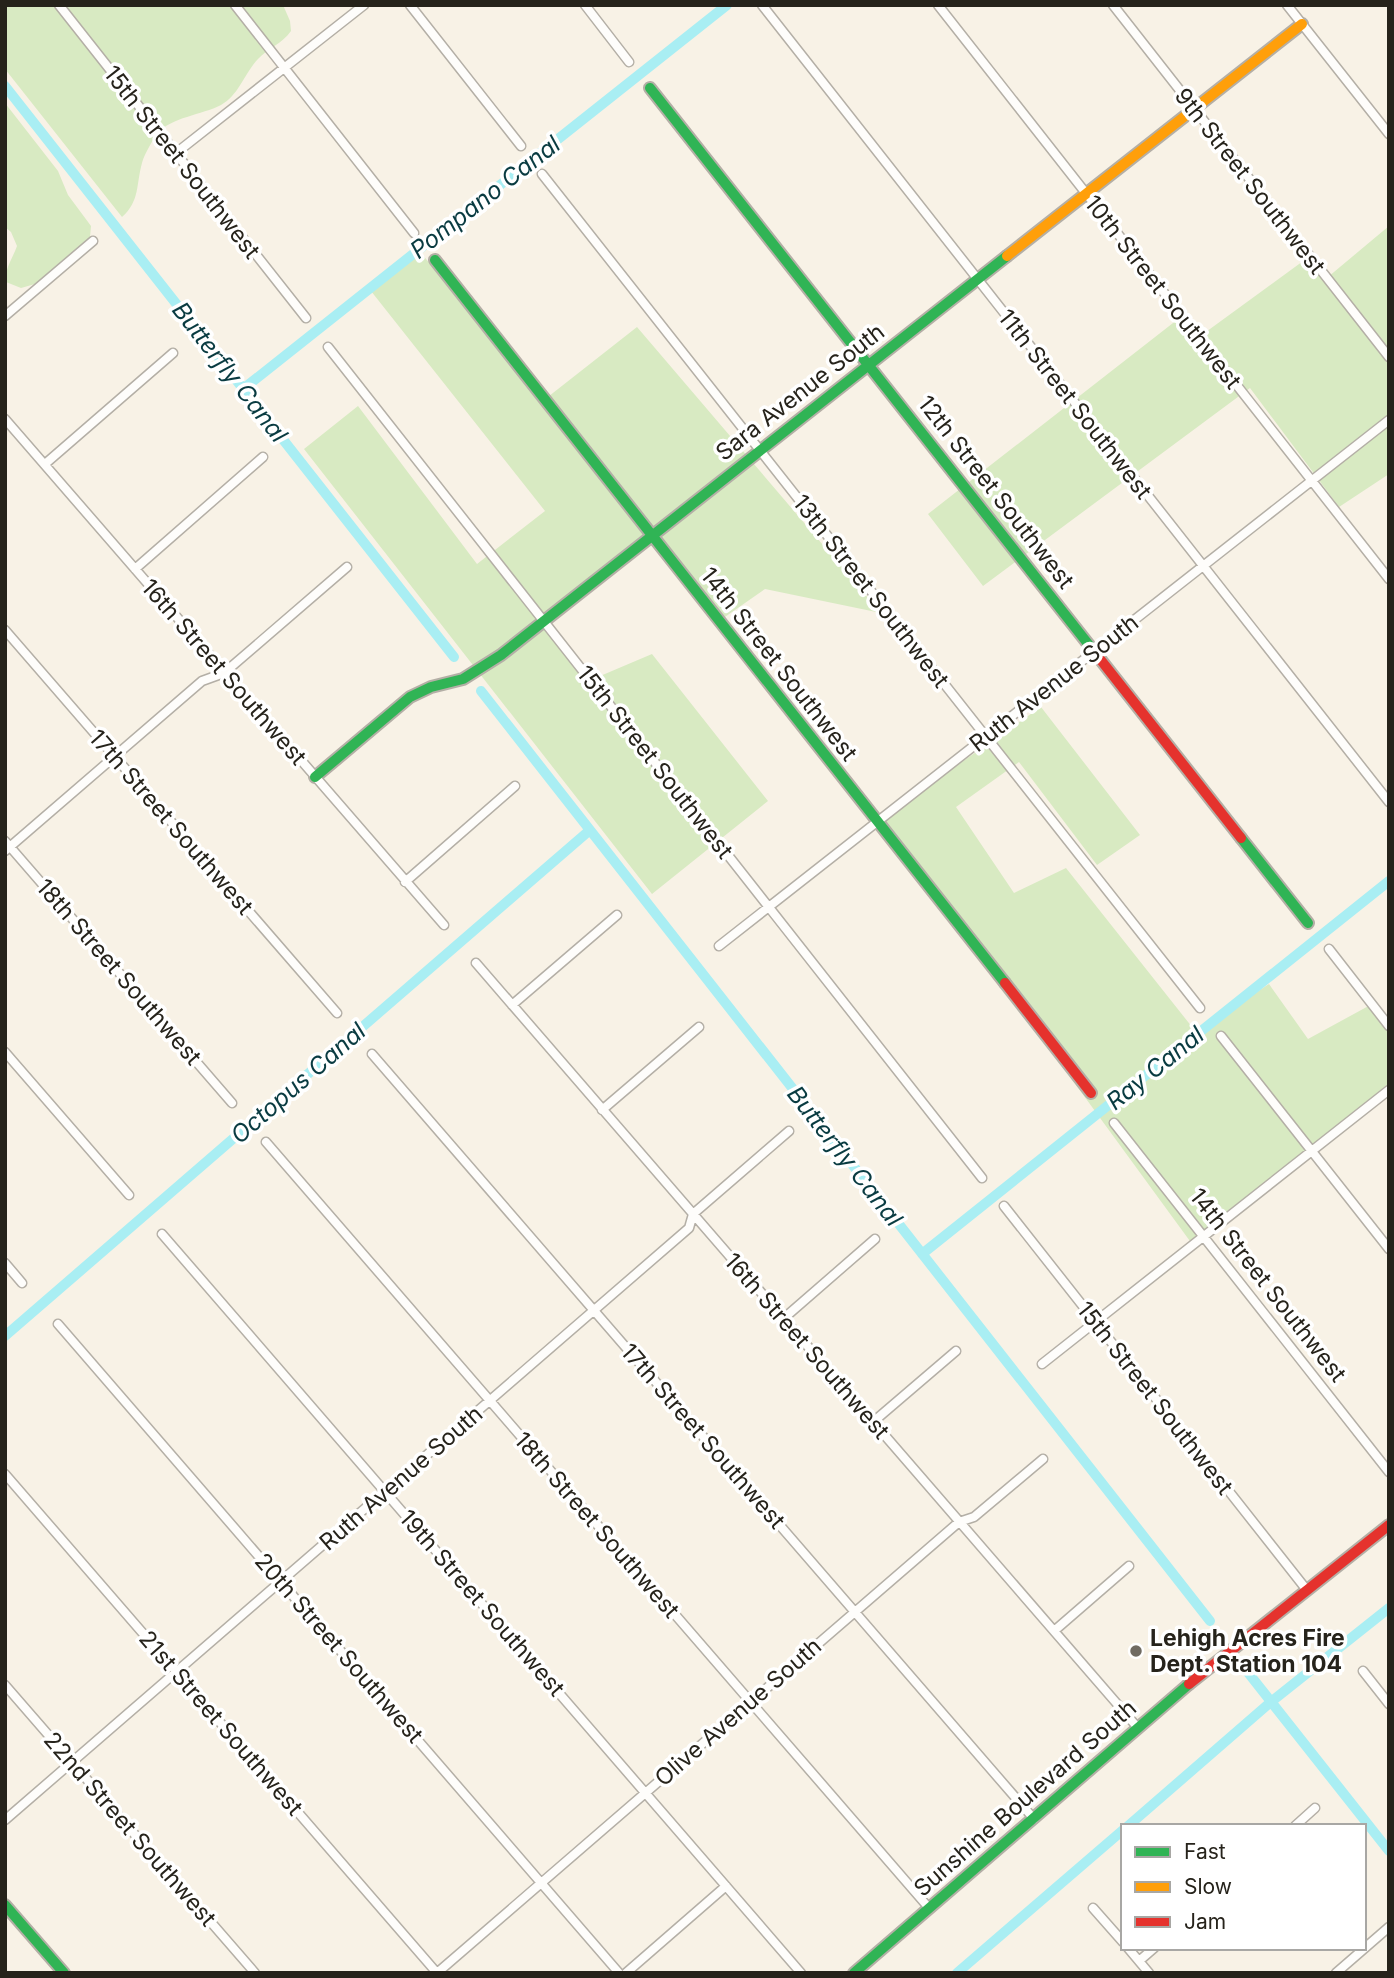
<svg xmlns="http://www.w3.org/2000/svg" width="1394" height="1978" font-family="Inter,sans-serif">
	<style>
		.green { fill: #d8eac2 }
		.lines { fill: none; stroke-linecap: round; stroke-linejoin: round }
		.canal { stroke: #a9eef3; stroke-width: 10 }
		.street-casing { stroke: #b4afa6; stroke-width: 11 }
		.fast-casing { stroke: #b4afa6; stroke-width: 14 }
		.slow-casing { stroke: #b4afa6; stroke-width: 14 }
		.jam-casing { stroke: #b4afa6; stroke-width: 14 }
		.street { stroke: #fefdfb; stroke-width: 8 }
		.fast { stroke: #30b455; stroke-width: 10 }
		.slow { stroke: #ff9f0a; stroke-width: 10 }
		.jam { stroke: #e5322d; stroke-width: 10 }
		.poi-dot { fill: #706b62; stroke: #fff; stroke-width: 2.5 }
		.labels { text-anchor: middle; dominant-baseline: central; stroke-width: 7; stroke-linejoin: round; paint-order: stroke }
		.street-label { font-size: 23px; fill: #26231b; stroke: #fff }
		.poi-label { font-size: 23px; font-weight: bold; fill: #26231b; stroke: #fff; text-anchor: start }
		.water-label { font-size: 24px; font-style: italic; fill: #093b41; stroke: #fff }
	</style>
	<rect width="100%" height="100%" fill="#f8f2e6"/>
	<path class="green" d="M5,5H283L290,21L291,31C282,44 268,48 258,59C244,74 239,95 221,105C202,115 171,117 157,134C152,141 144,155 142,163C136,184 140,201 122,217L5,69Z
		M5,103L58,171L68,195L91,226L90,237L81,249L35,284L21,288L6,282C4,269 13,258 17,246L11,232L5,227Z
		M1389,226V474L1339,507L1250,388L983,586L928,514L1182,316L1199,337L1310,256L1328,277Z
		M416,247L544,400L637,327L881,613L765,589L722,619L657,538L545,627L586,682L652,654L768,801L652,894L304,449L358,406L477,564L545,511L367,286Z
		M1041,707L1140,835L1097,865L1019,762L956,807L1014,893L1066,868L1196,1032L1269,984L1308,1039L1374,1003L1389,1021V1083L1195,1248L881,818Z"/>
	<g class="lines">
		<path class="canal" d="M5,86L454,657
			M243,389L727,5
			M481,691L1210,1621
			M922,1254L1389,881
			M5,1336L590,830
			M1246,1670L1389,1851
			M1128,1826L1272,1701L1389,1608
			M957,1973L1123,1830"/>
		<g class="street-casing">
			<path id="street" d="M59,5L306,318
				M235,5L414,233
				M410,5L521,146
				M585,5L629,62
				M762,5L1389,802
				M938,5L1389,579
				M1113,5L1389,357
				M1287,5L1389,134
				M176,153L364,5
				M542,174L1200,1008
				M5,316L93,241
				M328,347L982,1178
				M5,419L444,925
				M45,464L173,353
				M135,569L263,457
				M5,630L337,1013
				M5,841L232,1103
				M5,851L202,681L224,673L347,567
				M405,882L515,786
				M719,946L1389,420
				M1329,949L1389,1026
				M476,963L1138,1728
				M512,1005L617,915
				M1221,1036L1389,1249
				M5,1052L129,1195
				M372,1054L1034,1819
				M602,1110L699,1027
				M1114,1123L1389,1472
				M266,1142L929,1908
				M1004,1206L1306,1589
				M162,1234L801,1973
				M5,1263L22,1283
				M783,1319L875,1239
				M58,1324L619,1973
				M1042,1364L1389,1090
				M873,1422L956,1351
				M5,1474L437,1973
				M1054,1631L1129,1566
				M1363,1671L1389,1704
				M5,1685L255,1973
				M5,1820L689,1228L693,1214L789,1131
				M1295,1826L1315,1808
				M1093,1908L1123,1942
				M1128,1948L1149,1973
				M1139,1961L1154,1948
				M437,1973L959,1522L974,1517L1043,1459
				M626,1973L726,1886
				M1336,1973L1389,1927"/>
		</g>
		<g class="fast-casing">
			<path id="fast" d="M650,88L1100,659
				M435,260L1005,983
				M315,777L410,697L431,687L463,679L501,655L1007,256
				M1241,838L1308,923
				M5,1905L64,1973
				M854,1973L1189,1684"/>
		</g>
		<g class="slow-casing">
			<path id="slow" d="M1007,256L1302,24"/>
		</g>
		<g class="jam-casing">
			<path id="jam" d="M1100,659L1241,838
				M1005,983L1091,1093
				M1189,1684L1389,1525"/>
		</g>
		<use href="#street" class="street"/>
		<use href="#fast" class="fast"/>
		<use href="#slow" class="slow"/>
		<use href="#jam" class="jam"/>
	</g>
	<circle class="poi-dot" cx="1136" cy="1651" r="7"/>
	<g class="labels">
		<g class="street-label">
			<text transform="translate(182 162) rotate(52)">15th Street Southwest</text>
			<text transform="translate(1250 181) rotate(52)">9th Street Southwest</text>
			<text transform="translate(1163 292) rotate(52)">10th Street Southwest</text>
			<text transform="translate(800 392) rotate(-38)">Sara Avenue South</text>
			<text transform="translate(1075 404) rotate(52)">11th Street Southwest</text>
			<text transform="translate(996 492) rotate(52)">12th Street Southwest</text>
			<text transform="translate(871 591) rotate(52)">13th Street Southwest</text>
			<text transform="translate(779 664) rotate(52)">14th Street Southwest</text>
			<text transform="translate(224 672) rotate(49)">16th Street Southwest</text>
			<text transform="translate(1054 683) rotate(-38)">Ruth Avenue South</text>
			<text transform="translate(655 762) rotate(52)">15th Street Southwest</text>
			<text transform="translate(171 822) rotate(49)">17th Street Southwest</text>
			<text transform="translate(119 972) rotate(49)">18th Street Southwest</text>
			<text transform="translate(1268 1285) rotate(52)">14th Street Southwest</text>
			<text transform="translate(807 1346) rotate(49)">16th Street Southwest</text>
			<text transform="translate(1155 1398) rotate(52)">15th Street Southwest</text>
			<text transform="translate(703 1436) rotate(49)">17th Street Southwest</text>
			<text transform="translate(401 1478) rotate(-41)">Ruth Avenue South</text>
			<text transform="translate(597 1525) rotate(49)">18th Street Southwest</text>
			<text transform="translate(482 1603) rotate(49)">19th Street Southwest</text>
			<text transform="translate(339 1648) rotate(49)">20th Street Southwest</text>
			<text transform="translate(738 1712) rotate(-41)">Olive Avenue South</text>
			<text transform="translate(221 1723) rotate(49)">21st Street Southwest</text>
			<text transform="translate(1025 1798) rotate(-41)">Sunshine Boulevard South</text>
			<text transform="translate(130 1829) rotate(49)">22nd Street Southwest</text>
		</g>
		<g class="poi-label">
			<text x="1150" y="1638">Lehigh Acres Fire<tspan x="1150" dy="26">Dept. Station 104</tspan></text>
		</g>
		<g class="water-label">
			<text transform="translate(485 197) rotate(-38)">Pompano Canal</text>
			<text transform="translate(230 372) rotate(52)">Butterfly Canal</text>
			<text transform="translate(1155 1068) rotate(-39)">Ray Canal</text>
			<text transform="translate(298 1083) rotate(-41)">Octopus Canal</text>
			<text transform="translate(845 1156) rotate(52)">Butterfly Canal</text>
		</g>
	</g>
	<rect width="1394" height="1978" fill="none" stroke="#26231b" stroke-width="14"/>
	<rect x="1121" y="1824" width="245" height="126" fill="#ffffff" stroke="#a8a7a4" stroke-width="2"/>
	<rect x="1135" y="1847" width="35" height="10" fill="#30b455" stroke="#a8a7a4" stroke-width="2"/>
	<text x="1184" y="1859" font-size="21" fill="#26231b">Fast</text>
	<rect x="1135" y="1882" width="35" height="10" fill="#ff9f0a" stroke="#a8a7a4" stroke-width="2"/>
	<text x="1184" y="1894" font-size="21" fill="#26231b">Slow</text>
	<rect x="1135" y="1917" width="35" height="10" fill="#e5322d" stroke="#a8a7a4" stroke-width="2"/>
	<text x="1184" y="1929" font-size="21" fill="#26231b">Jam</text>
</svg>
